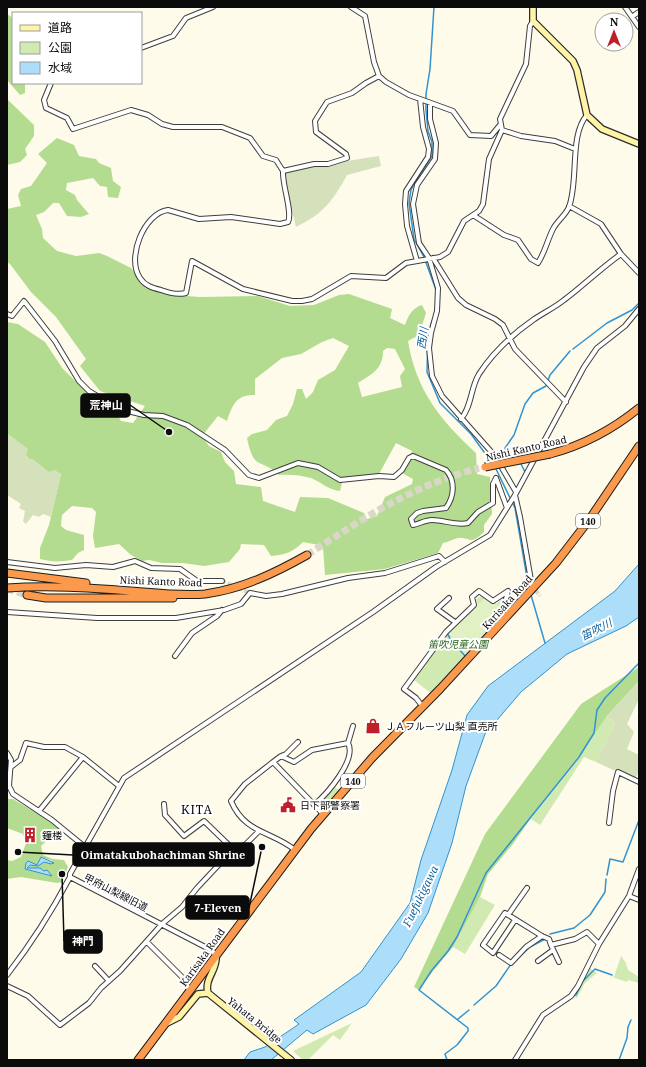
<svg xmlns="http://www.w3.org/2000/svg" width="646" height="1067" font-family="'Noto Serif','Noto Sans JP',serif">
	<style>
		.green { fill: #d0eab2 }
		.forest { fill: #b3dc91; fill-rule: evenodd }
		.cemetery { fill: #d5e1bb }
		.pitch { fill: #e2f1c4 }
		.water { fill: #acddf9; stroke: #3093d3 }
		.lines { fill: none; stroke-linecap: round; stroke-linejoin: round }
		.stream { stroke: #3093d3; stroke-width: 1.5 }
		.street-tunnel { stroke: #dad7c9; stroke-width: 4; stroke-dasharray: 4 2; stroke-linecap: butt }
		.highway-tunnel { stroke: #dad7c9; stroke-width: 7; stroke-dasharray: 7 3.5; stroke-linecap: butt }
		.street-casing { stroke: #3e3e3e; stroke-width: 6 }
		.secondary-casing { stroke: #2d2d2d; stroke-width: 8 }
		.highway-casing { stroke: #1c1c1c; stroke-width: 9 }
		.street { stroke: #fff; stroke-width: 4 }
		.secondary { stroke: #fff4a5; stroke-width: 5.5 }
		.highway { stroke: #fb9a4c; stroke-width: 7 }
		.highway-bridge-casing { stroke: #1c1c1c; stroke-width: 9; stroke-linecap: butt }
		.highway-bridge { stroke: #fb9a4c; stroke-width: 7 }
		.labels { text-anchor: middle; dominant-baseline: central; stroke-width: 4; stroke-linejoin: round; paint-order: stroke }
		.shield { fill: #fff; stroke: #545454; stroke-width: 1 }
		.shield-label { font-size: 9px; font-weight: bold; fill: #0b0b0b }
		.street-label { font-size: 10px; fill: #0b0b0b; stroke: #fff }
		.park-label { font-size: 10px; font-style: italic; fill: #2a651a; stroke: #fff }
		.poi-label { font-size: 10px; fill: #0b0b0b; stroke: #fff; text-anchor: start }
		.water-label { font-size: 11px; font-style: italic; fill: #1063a1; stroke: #fff }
		.quarter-label { font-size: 12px; letter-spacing: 1px; fill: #0b0b0b; stroke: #fff }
		.leader { fill: none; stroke: #0b0b0b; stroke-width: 1.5 }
		.callout-dot { fill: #0b0b0b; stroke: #fff; stroke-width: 1.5 }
		.callout { fill: #0b0b0b; stroke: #0b0b0b; stroke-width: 1.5 }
		.callout-label { font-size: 11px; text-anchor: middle; font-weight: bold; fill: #fff }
	</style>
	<rect width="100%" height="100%" fill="#fffbea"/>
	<path class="green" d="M506,594L497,622L433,695L414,680L446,632L478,605L476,599L483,595L497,604Z
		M607,716L615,723L596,762L584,757L540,825L531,819L542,802Z
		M332,786L342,791L322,811L315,804Z
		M480,897L495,905L465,954L453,947Z
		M621,956L626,963L628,970L639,977V983L628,980L627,982L609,976L614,977Z
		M587,966L597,973L585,983L577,998L571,996Z
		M352,1023L340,1040L333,1035L308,1060H303L293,1051Z"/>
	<path class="forest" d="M7,14L13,18V83H25V93L20,95L7,80Z
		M7,99L34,125V136L25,149L27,155L20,162L7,165Z
		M57,138L74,145L79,156L96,159L99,163L111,168L113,181L121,187L118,198L108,197L107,187L100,186L93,178L67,183L66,190L75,195L77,200L89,214L81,217L67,216L59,203H53L44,212L36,215L42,229L43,238L57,251L76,256L99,253L107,256L131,268L149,289L174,295L200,297L258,296L290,306L314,305L339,295L349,294L392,309L390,318L405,325C408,316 412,308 422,305L426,313L419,335L408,341C416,390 440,420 476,453L477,474L490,477L492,514L484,525V532C469,546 473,537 458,538C454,539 448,542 443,543L438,553L385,569L325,575L323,548L319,545L303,542C293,552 285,555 271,556L264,545L241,544L240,549L229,562L204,566L183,563H162L149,560L142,561L131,555L119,544L95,548L93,536L96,512L92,508L72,506L62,515L61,526L66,530L84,535V550L78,553L72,560C60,562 52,562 40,559V548L49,525L61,474L48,472L32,459H29L7,433V322L18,324L45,342L63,369L98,403L116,412L121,421L133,423L145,406L100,391L80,366L86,359L56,317L31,292L10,264L7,262V209L21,206L18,195L21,189L31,186L47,163L38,154ZM333,338L349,346L335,370L318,380L313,392L306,399L302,389H297L293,404L287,416L276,420L267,430L252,434L247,438C254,472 260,457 279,475C289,474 301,475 311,478C321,482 328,490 340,491L343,478L379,474L396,443L412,451L402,473L413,479L412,484L385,497L377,516L367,519L364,513L328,498L300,497L295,512L263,501L261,487L236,484L234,471L225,462L221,452L209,446L202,436L218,416L227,421C232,406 236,394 255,395V379L282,358L301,354L322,342ZM387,348L395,349L405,369L400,376L402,387L362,397L358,383C372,374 383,369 383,351Z
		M639,667V681L607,716L583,750L542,802L513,844L488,874L480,897L453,947L423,983L419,990L414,987L485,834L581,704Z
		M7,799H13L43,817L60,830L59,836H52L41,846L43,855L53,859L64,860L68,867L62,882L57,883L21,877L7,879V860L12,861L21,857L26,843L23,834L7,828ZM43,858L53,861L44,862L34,866L30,865H27V868L41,870L47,875L25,869L28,861L37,865Z"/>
	<path class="cemetery" d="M379,156L381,166L347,175C333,201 323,214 296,227L285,182V173C316,165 347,161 379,156Z
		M7,433L28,449L26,456L29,459H32L48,472L55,470L61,474L51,517L43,514L39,517L33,515L26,524L23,521L25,511L19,508L21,504L7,495Z
		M639,681V699L627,724L634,732L627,749L639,755V770L635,780L596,762L615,723L607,716Z"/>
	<path class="pitch" d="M487,597L503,609L497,620L466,657L454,645L446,632L455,622Z"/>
	<path class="water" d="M639,564V617L626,626L567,654L521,692L485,734L466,786L452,843L428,913L401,959L366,1005L313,1034L307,1030L271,1060H244L250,1052L265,1047L299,1024L294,1020L361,972L410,903L421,860L452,770L467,715L488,686L615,591Z
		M41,857L54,863L51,864L44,862L38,866L30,865L27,868H40L44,871L47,870L52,876L25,869L26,863L28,861L37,865Z"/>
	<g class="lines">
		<path class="stream" d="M434,7L430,69L426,94V110L428,131L432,142V156L414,184L411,190L409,203L414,239L424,257L436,290
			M432,321L428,334L427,372L440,403L471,434L492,463
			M573,349L607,323L632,310L639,303
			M517,457L506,452L505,448L514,435L525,404L533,393L546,386L550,375L570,351
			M520,462L525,472
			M495,467L515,508L529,589
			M531,595L545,643
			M447,633L454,645
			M459,649L466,657
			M607,875L610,859L623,862L639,820
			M550,934L574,928L590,915L605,892L606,879
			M517,959L530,947L545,939
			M576,995L583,981L595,969L612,975
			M562,1004L569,1000
			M474,1005L496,986L511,964
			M458,1019L469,1010
			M447,1060L445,1054L457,1045L468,1031V1028L419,990L432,970L448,951L457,937L486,873L579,757L594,733L597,710L605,698L639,663
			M619,1060L627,1038L628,1027L631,1020"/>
		<path class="street-tunnel" d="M222,581L250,593
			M532,586L540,596"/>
		<path class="highway-tunnel" d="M307,555C364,518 411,486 479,468
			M7,589L27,595"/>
		<g class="street-casing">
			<path id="street" d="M351,7L365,16L374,62L379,76L386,82L409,95L453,111L470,135L491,136L500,125
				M625,7L639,27
				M633,16L639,12
				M141,48L173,36L186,18L213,7
				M51,83L44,100L46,108L67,118L73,129L131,110L148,115L162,124L173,127H222L250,138L263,156L276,160L283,171L314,164H328L347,158L346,154L316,132L315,121L327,102L352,93L366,83L379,76
				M430,103V119L436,143L435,159L417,185L413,204L419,243L429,258L438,288L437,311L431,333L429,348L432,376L442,396L495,456L516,492
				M502,130L521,136L555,141L575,149
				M283,171C282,185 293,213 288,222L280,224L231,217L199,219L168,210C144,213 126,258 140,278C145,286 153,288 161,290C169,293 178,295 186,293L192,261L243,289L292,301H302L312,299L351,276L386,278L406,263L440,257L448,252L464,221L479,211L483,204L489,159L502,130L500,119L526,64L530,26L533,21
				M569,206L601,224L621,254L639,273
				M473,215L504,235L518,240L531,259L538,263C545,252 547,241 553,229C557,221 565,216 569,207C579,180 569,135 587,115
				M433,258L458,298L466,305L495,319L503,325L515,349L566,402
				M417,261L407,226L405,204L406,191L428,157L429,149L423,127L420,99
				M7,314L12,316L24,301L55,341L79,381L89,391L119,409L144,415L163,416L187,425L225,450L249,475L259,478L298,463L318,467L340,480L379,476L394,477L402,470L409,458L413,456L446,470C456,481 454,497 446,508L423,511L417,513L411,519L413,525C419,524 425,520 432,520C444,520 456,526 468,523L478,512L493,503V484L496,478
				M461,419C472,406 470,389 479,374C492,354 513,334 533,320C543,313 554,308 564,300C584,285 601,268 621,254
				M496,478L507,508
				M515,495L520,517L532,586
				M7,562L55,568L86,565L113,567L135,561L151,568L180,569L197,581H222
				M449,598L437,609L455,622
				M7,612L97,618H176L224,610L241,604L250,593L266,596L282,594L348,578L385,573L439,556L445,562
				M500,623L508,591
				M175,656L192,633L217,616L222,610
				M423,707L416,698L404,689L446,632L474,605L472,597L479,591L493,601L508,591
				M7,753L11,760L9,786L13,794L52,820L85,847
				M281,756L286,754L298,742
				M273,762L245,784L231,801C245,834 272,831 295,850
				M11,767L20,760L26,743L44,747H65L83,757L119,786
				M164,804L165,815L184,836L204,821L235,851
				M314,805C327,794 357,760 348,743L353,726
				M39,811L83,757
				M324,815L273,762L281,756L294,762L312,750L348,743
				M609,823L613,791L618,772L639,782
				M70,877L211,950L216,955
				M629,896L639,900
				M508,915L527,888
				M515,920L493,953L483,945L505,913L542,936L549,939L551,945
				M147,942L182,977L190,991
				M499,955L511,963L526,947L542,936
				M538,961L553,950
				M559,962L551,945L575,939L587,932L599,944
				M95,966L109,981
				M7,975C31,944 52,911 70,877V874L124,778L373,612L436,567L490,535L515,495L584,367L597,348L625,326L639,309
				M7,986L28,996L60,1025L89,1003L101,988L120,971L162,924L182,907L197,888L228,855L246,844L258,832
				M515,1060L543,1015L571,996L578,986L599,944L629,896L639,869"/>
		</g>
		<g class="secondary-casing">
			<path id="secondary" d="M533,7V21L573,61L577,70L587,115L602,129L639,144
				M216,955C218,970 204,978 208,993L291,1060
				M167,1023L179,1017L198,994L208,993"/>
		</g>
		<g class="highway-casing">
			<path id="highway" d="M550,454C584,445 612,430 639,408
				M7,573L86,583
				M7,588C49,585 90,588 132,591C156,593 181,596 205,594C242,589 275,573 307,555
				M27,595L46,598H173
				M138,1060L311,829L372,758L440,689L556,563L589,520L639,446"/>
		</g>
		<use href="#street" class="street"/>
		<use href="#secondary" class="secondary"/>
		<use href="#highway" class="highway"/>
		<g class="highway-bridge-casing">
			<path id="highway-bridge" d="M485,467L550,454"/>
		</g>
		<use href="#highway-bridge" class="highway-bridge"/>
	</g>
	<defs>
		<g id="shop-bare" transform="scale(1.2)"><path d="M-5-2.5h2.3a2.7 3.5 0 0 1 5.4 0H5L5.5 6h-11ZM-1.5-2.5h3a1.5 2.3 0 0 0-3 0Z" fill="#c01e28" stroke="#fff" stroke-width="2.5" paint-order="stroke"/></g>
		<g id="civic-bare" transform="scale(1.2)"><path d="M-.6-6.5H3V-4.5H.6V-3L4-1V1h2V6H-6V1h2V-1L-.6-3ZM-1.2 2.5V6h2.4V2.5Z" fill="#c01e28" stroke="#fff" stroke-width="2.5" paint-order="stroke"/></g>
		<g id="building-bare" transform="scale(1.2)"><path d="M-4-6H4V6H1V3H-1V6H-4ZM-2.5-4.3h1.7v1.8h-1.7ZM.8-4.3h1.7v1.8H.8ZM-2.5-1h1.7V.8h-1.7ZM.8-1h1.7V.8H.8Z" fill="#c01e28" stroke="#fff" stroke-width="2.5" paint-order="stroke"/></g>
	</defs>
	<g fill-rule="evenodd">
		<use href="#shop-bare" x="373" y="726"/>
		<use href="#civic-bare" x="288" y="805"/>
		<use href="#building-bare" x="30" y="835"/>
	</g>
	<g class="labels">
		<g class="shield">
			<rect x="576" y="514" width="24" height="14" rx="3"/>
			<rect x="341" y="774" width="24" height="14" rx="3"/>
		</g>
		<g class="shield-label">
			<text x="588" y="521">140</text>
			<text x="353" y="781">140</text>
		</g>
		<g class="street-label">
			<text transform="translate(526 448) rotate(-13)">Nishi Kanto Road</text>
			<text transform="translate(161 581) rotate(2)">Nishi Kanto Road</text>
			<text transform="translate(507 602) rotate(-48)">Karisaka Road</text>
			<text transform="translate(116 892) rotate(27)">甲府山梨線旧道</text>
			<text transform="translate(202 957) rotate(-54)">Karisaka Road</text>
			<text transform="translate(255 1020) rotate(39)">Yahata Bridge</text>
		</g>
		<g class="park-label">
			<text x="458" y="644">笛吹児童公園</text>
		</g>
		<g class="poi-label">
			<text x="385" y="726">ＪＡフルーツ山梨 直売所</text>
			<text x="300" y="805">日下部警察署</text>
			<text x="42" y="835">鐘楼</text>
		</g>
		<g class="water-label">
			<text transform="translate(422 338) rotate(-82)">西川</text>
			<text transform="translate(596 629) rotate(-27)">笛吹川</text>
			<text transform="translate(420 896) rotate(-64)">Fuefukigawa</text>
		</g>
		<g class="quarter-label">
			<text x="197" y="809">KITA</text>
		</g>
	</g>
	<path class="leader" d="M169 432L130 405M18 852L73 855M262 847L249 908M62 874L64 941"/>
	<g class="callout-dot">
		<circle cx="169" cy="432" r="4"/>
		<circle cx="18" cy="852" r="4"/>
		<circle cx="262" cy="847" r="4"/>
		<circle cx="62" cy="874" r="4"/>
	</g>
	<g class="callout">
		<rect x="81" y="394" width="49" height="23" rx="4"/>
		<rect x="73" y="843" width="181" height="23" rx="4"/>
		<rect x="186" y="896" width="63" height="23" rx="4"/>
		<rect x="64" y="930" width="38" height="23" rx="4"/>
	</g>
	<g class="callout-label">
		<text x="106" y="409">荒神山</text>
		<text x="163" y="859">Oimatakubohachiman Shrine</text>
		<text x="218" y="912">7-Eleven</text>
		<text x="83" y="945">神門</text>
	</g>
	<rect width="646" height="1067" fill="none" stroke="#0b0b0b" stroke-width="16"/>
	<rect x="12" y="12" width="130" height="72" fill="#ffffff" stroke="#9d9d9d"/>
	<rect x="20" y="25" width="20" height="6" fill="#fff4a5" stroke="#9d9d9d"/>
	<text x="48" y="32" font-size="12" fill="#0b0b0b">道路</text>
	<rect x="20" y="42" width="20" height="12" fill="#d0eab2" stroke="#9d9d9d"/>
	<text x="48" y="52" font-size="12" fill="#0b0b0b">公園</text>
	<rect x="20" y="62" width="20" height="12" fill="#acddf9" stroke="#9d9d9d"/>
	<text x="48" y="72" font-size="12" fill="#0b0b0b">水域</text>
	<g transform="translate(614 32)"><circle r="19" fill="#ffffff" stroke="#9d9d9d"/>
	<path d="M0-3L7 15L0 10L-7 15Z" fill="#c01e28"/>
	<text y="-6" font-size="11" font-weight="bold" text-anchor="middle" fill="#0b0b0b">N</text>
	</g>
</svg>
